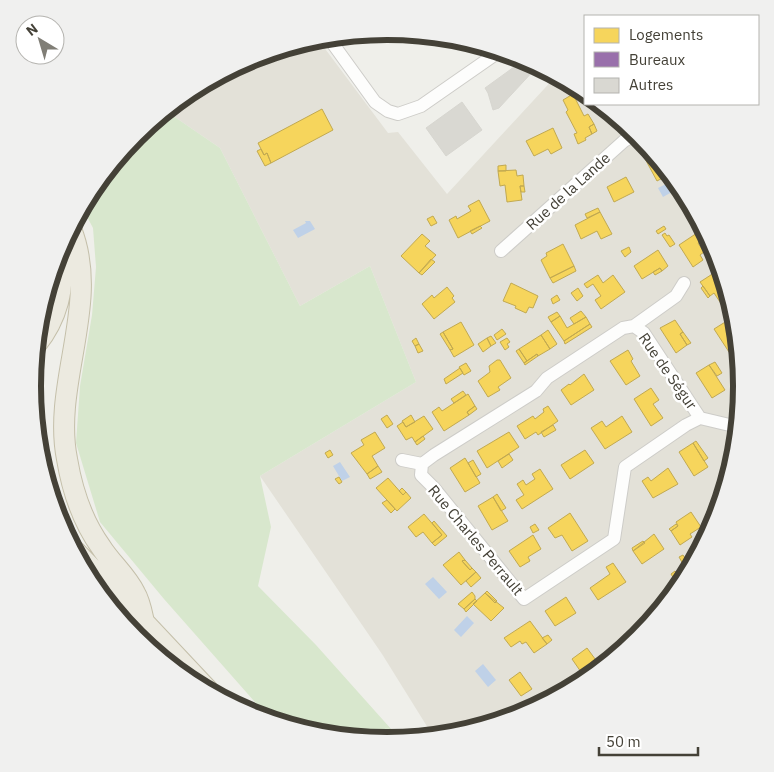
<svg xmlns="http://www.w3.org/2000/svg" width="774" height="772" font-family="'IBM Plex Sans',sans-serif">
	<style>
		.residential { fill: #e3e1d8 }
		.green { fill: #d8e7cd }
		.water { fill: #bfd1e8 }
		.homes { fill: #f6d55c; stroke: #c1a951 }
		.offices { fill: #9970ab; stroke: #806288 }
		.building { fill: #d9d8d2; stroke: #d7d6d0 }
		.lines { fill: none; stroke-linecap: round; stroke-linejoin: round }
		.minor-casing { stroke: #cdccc8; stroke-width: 14 }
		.trunk-casing { stroke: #c4bfa9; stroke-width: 22 }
		.minor { stroke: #fdfdfc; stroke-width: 12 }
		.trunk { stroke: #eceae0; stroke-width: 20 }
		.labels { text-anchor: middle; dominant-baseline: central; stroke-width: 5; stroke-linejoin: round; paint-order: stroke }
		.street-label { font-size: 15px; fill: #444137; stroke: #fff }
		.rim { fill: none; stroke: #444137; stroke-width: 6 }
	</style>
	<rect width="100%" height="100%" fill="#efefea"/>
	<path class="residential" d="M317,38L388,133L398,132L447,194L556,76L585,92V104H600L638,135L682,189L715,251L735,317L742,386L735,455L715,522L682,583L638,637L584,681L522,714L456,734L433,736L382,654L260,476L416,382L370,266L300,306L220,148L166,111L190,91L252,58Z"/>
	<path class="green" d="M166,111L220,148L300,306L370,266L416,382L260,476L271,527L258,586L316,645L400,739L387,741L318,734L270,719L164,599L100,522L76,443L80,386L92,315L96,267L93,228L82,207L92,189L136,135Z
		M51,276C52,294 46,311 38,327L39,317Z"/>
	<path class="water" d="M674,180L679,188L663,197L658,188Z
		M305,221H310L315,229L298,238L293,230L306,223Z
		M340,462L350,477L342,481L333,466Z
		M433,577L447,592L439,599L425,584Z
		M467,616L474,623L461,637L454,630Z
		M483,664L496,680L488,687L475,671Z"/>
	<path class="homes" d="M573,94L584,116L588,114L594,124L589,127L592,134L585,138L586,140L578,144L574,134L577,133L566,112L568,110L563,100Z
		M322,109L333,130L271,163L267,153L264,155L258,143Z
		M594,124L597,131L592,134L589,127Z
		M553,128L562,148L551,154L548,149L534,156L526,141Z
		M261,149L264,155L267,153L271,163L265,166L257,151Z
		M651,151L670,174L657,181L643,155Z
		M506,165V171H498V166Z
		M516,170L517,176L523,175L524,186H520L522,200L507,202L505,185L500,186L498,171Z
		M626,177L634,192L614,202L607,187Z
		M520,186H524L525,192H521Z
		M479,200L490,221L458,238L449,220L456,216L457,219L471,211L468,206Z
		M598,208L600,212L587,218L585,214Z
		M600,212L612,234L601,239L597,231L581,239L575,225Z
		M433,216L437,223L431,226L427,219Z
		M480,226L482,228L472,234L470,231Z
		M664,226L666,229L658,234L656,231Z
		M665,233L667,236L669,235L675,244L670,247L662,235Z
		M697,233L702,240L698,243L704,252L700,255L703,260L693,267L679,245Z
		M422,234L430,241L425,246L436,255L419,273L401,256Z
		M563,244L574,266L550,278L541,260L547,256L546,253Z
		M629,247L631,252L625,257L621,251Z
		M658,250L668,266L662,271L660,268L642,279L634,266Z
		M431,259L435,262L422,275L419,273Z
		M574,266L576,271L553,283L550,278Z
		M660,268L662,271L655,275L653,272Z
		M717,271L720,276L717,277L724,287L725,285L730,300L722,305L714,293L710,296L700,282Z
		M598,275L603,283L613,275L625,292L601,309L595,300L601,296L593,284L587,288L584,284Z
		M511,283L538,296L533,308L529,307L526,313L515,308L516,306L503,301Z
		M703,286L710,296L708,298L701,288Z
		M447,287L454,296L452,298L455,302L434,319L422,304L432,295L434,298Z
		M578,288L583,296L577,301L571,293Z
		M557,295L560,300L553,304L551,299Z
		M581,311L586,317L574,324L570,318Z
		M557,312L560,316L551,322L548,317Z
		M560,316L567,328L586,317L590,324L564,341L551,322Z
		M730,319L736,328L738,346L729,352L714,329Z
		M675,320L683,332L680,334L687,345L676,353L660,328Z
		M461,322L474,345L454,357L450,350L453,349L443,332Z
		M590,324L592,327L565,344L564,341Z
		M502,329L506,334L497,340L494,335Z
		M548,330L557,344L550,349L541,335Z
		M443,332L453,349L450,350L440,334Z
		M683,332L691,343L687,345L680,334Z
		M541,335L550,349L538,356L537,354L527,361L519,349Z
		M491,336L496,343L491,346L487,338Z
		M416,338L419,344L415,346L412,341Z
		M487,338L491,346L483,352L478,344Z
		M507,338L510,342L507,344L509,347L505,350L500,342Z
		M419,344L423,351L418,353L415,346Z
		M519,349L527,361L524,363L516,351Z
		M628,350L633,359L631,361L640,376L626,385L610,361Z
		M537,354L538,356L525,365L524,363Z
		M497,360H500L511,378L498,387L500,390L488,397L478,381L490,372L489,366Z
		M715,362L722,373L717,376L709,365Z
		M466,363L471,371L464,375L459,367Z
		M709,365L725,390L712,398L696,373Z
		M460,368L463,373L446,384L444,379Z
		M584,374L594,390L571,405L561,390L569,384L570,385Z
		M651,388L659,400L653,404L663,418L651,426L634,399Z
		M741,389L740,401L735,393Z
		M463,391L466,395L454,403L451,399Z
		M468,394L475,406L467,412L469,415L444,431L432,412L439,407L442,411Z
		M475,406L477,409L469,415L467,412Z
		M548,406L558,421L538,435L536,432L525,439L517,426L533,416L535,419L544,412L543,409Z
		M387,415L393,424L387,428L381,419Z
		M411,415L415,422L406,427L402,421Z
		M424,416L433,429L415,442L412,437L406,440L397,426L403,422L406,427Z
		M622,416L632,432L605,449L591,428L602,421L606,427Z
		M553,425L556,430L544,437L541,432Z
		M375,432L385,448L372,456L378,466L367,474L351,453L364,445L361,440Z
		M509,432L519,447L487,468L477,451Z
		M423,436L425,439L417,445L415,442Z
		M696,441L708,458L704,461L693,443Z
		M693,443L708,467L694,476L679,452Z
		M330,450L333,455L328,458L325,453Z
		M585,450L594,463L570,479L561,465Z
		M509,454L513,460L502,468L498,461Z
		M465,458L480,483L465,492L450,468Z
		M473,460L481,474L476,477L468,463Z
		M378,466L382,472L370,479L367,474Z
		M668,468L678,484L653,498L642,481L648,477L651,481Z
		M540,469L553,489L522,509L516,500L524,495L517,484L523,480L526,485L535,479L532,474Z
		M339,477L342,482L339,484L335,479Z
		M388,478L403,495L406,492L411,498L397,511L376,488Z
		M725,487L720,503L715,494Z
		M402,488L406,492L403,495L399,491Z
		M497,494L506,508L501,511L493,497Z
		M493,497L508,521L492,530L478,506Z
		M387,500L395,509L391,513L382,503Z
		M691,512L701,527L690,534L692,537L680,545L671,531L678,526L676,522Z
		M570,513L588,541L572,551L562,535L555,538L548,528Z
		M424,514L442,535L432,543L423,532L416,537L408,527Z
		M434,521L447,536L435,546L432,543L442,535L432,523Z
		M535,524L539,530L533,533L530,527Z
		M676,524L678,526L671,531L669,529Z
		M654,534L664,549L642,564L633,551Z
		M533,535L541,549L528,557L530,561L520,567L509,551Z
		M643,541L645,543L633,551L632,548Z
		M459,552L465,560L462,561L470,570L472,568L476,572L461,585L443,565Z
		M683,555L687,561L683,564L679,557Z
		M465,560L472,568L470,570L462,561Z
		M613,563L626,582L598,600L590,588L610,574L606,567Z
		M675,571L679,576L674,579L671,574Z
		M476,572L481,578L471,587L466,581Z
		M673,582L677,588L673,590L670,584Z
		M487,591L497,601L495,603L485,593Z
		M472,592L475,596V599L464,609L458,604Z
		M485,593L504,608L491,621L473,604Z
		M566,597L576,613L555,626L545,611Z
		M475,599L477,601L466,612L464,609Z
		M530,621L547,644L534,653L526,642L522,644L520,641L511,647L504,638Z
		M548,635L552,640L547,644L542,638Z
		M587,648L601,667L584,681L552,698L550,695L581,672L572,659Z
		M520,672L532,689L521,696L509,680Z"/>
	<path class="offices" d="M258,56L260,58L235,75L230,70Z"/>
	<path class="building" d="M525,59L534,64L536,68L499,108L493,110L488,93L485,88Z
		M462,102L482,130L446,156L426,128Z"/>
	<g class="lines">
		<g class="minor-casing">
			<path id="minor" d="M328,37L375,102L388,111L398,114L421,106L500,51
				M501,251L624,141L636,134
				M684,283L676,296L634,326L623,328L547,378L536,391L434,455L422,464L421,475L434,488L524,599L614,539L625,467L686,425L700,418L738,427
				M634,326L644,333L700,418
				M402,460L422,464"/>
		</g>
		<g class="trunk-casing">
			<path id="trunk" d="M71,229C101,303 52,383 67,459C72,489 83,522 101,547C111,563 127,576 135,593C140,601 142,613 144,622
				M36,345C56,320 67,287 58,255
				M75,551L144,622L208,690"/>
		</g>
		<use href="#minor" class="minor"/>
		<use href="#trunk" class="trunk"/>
	</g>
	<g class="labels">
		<g class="street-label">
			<text transform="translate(568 191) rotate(-42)">Rue de la Lande</text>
			<text transform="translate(668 371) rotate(55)">Rue de Ségur</text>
			<text transform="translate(476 540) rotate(50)">Rue Charles Perrault</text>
		</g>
	</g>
	<path d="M0 0H774V772H0ZM41 386a346 346 0 1 1 692 0a346 346 0 1 1-692 0Z" fill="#f0f0ef" fill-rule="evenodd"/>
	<path class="rim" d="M41 386a346 346 0 1 1 692 0a346 346 0 1 1-692 0Z"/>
	<rect x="584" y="15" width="175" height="90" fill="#ffffff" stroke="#b4b3af"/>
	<rect x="594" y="28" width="25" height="15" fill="#f6d55c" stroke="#b4b3af"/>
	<text x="629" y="40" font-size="15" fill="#444137">Logements</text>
	<rect x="594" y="52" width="25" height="15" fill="#9970ab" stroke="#b4b3af"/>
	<text x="629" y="65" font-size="15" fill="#444137">Bureaux</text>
	<rect x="594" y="78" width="25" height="15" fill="#d9d8d2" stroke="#b4b3af"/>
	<text x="629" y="90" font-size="15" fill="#444137">Autres</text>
	<g transform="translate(40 40) rotate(322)"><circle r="24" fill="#ffffff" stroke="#b4b3af"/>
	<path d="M0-4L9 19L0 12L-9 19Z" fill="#807e76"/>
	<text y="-8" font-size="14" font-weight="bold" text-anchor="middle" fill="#444137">N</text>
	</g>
	<path d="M599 747v8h99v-8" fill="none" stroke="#444137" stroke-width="2.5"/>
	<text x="606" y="747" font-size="15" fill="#444137" stroke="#ffffff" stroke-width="4" paint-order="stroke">50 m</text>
</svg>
